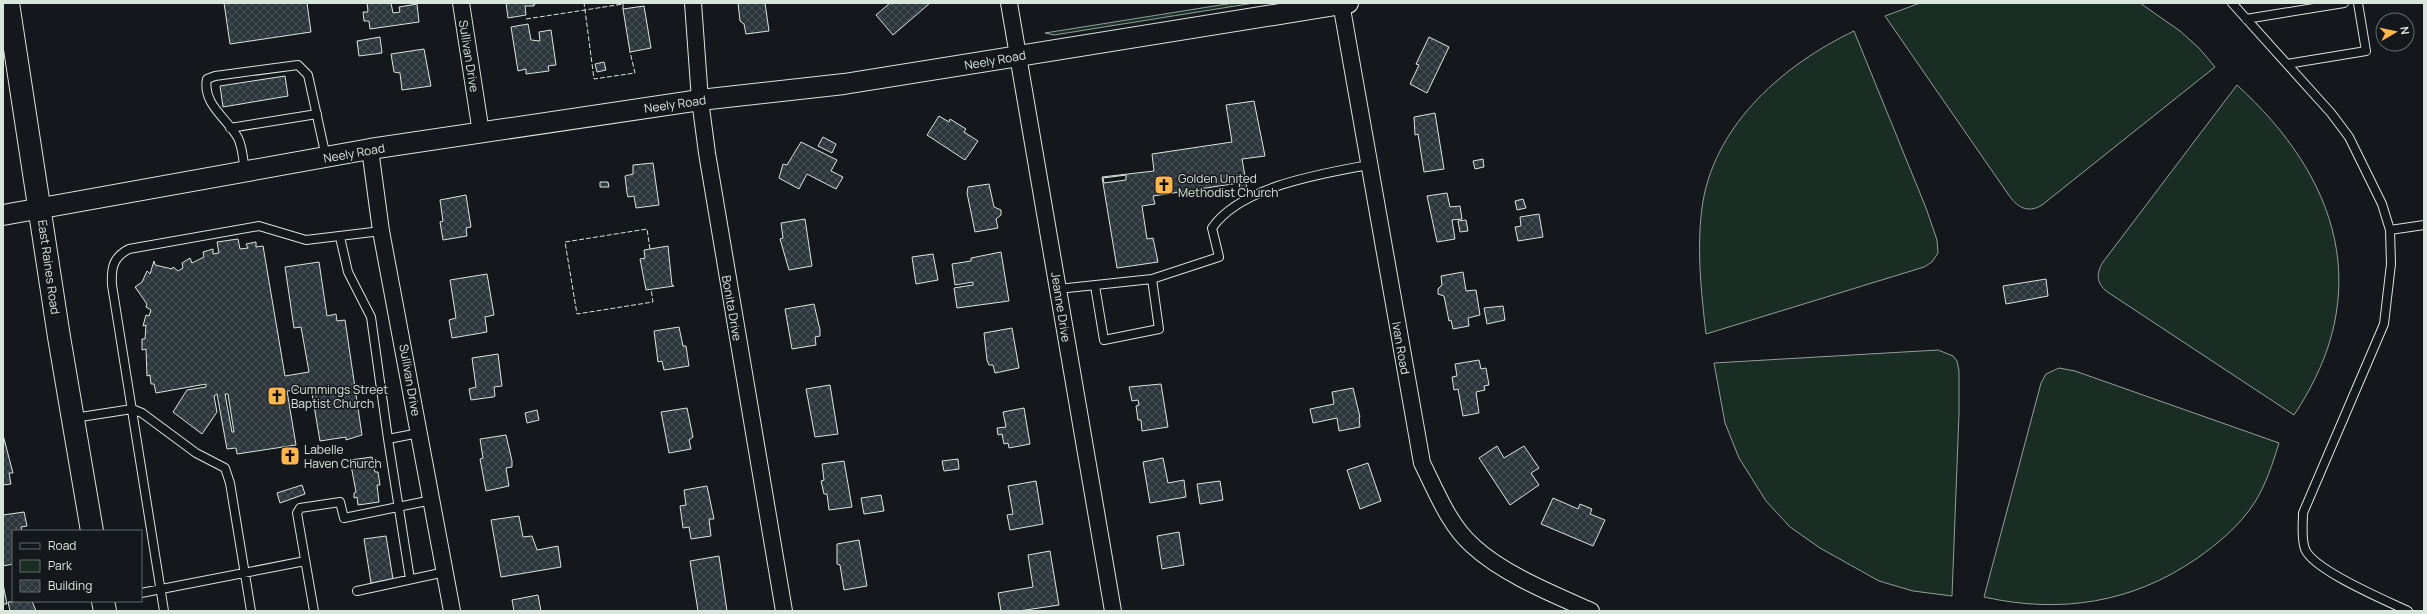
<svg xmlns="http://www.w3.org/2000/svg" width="2427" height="614" font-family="Manrope,sans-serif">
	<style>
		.grass { fill: url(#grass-tufts); stroke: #939e99 }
		.park { fill: #1a2d24; stroke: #939e99 }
		.building { fill: url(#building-cross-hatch); stroke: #d8e6dc; fill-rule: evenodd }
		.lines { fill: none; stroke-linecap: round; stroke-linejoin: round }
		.service-casing { stroke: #d8e6dc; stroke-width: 10 }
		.minor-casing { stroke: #d8e6dc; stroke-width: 18 }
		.tertiary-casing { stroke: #d8e6dc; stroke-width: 22 }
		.secondary-casing { stroke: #d8e6dc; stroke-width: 24 }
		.service { stroke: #14181c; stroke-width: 8 }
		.minor { stroke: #14181c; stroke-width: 16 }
		.tertiary { stroke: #14181c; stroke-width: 20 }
		.secondary { stroke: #14181c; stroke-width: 22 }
		.fence { stroke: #d8e6dc; stroke-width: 1; stroke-dasharray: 5 2; stroke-linecap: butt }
		.labels { text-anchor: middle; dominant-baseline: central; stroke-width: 3; stroke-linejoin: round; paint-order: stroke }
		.street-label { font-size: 12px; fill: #d8e6dc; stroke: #14181c }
		.poi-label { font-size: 12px; fill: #d8e6dc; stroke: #14181c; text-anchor: start }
	</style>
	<defs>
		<pattern id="grass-tufts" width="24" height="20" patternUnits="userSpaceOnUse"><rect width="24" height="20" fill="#1a2d24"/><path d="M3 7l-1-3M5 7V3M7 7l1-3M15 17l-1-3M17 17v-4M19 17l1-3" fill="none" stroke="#3b4b43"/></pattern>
		<pattern id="building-cross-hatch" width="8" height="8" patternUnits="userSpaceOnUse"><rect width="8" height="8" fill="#2c363c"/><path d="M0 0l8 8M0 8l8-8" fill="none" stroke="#4a5358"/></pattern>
	</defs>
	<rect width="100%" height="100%" fill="#14181c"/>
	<path class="grass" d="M1233,3H1254L1054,35L1045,33Z"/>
	<path class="park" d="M1920,3H2140L2180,31L2199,48L2215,67L2042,205C2027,214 2017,207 2008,194L1885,16Z
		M1854,31L1926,208L1937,240L1938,253L1932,262L1924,267L1706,334C1701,291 1696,244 1703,201C1717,122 1785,64 1854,31Z
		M2237,85C2339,178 2376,293 2294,415L2109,293C2097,285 2095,275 2103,262Z
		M1938,350L1953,356L1957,361L1959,371V413L1952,596L1913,591L1879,581L1820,548L1790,527L1766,501L1739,458L1725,423L1714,363Z
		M2059,368L2075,371L2279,443C2273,463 2266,484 2255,502C2241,524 2218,544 2196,559C2132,603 2060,614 1984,597L2041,383L2046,374Z"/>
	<path class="building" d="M224,3H307L311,32L230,44Z
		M367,3H391L393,13L400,12L399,7L417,4L419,22L370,29L369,21H364L363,12H368Z
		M506,3H540L534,4V6H525L526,15L508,18Z
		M738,3H765L769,31L746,34L744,24L740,21Z
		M890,3H930L893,35L876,15Z
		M644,6L651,48L630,52L623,9Z
		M528,24L531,40L540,41L539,32L551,30L556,65L548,66L549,71L526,74V69L518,71L511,27Z
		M380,37L382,53L359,56L357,41Z
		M1429,37L1449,47L1427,93L1410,84L1419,65L1416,64Z
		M424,49L431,86L402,90L400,73L394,72L391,54Z
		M604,62L606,70L597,72L595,64Z
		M285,76L288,96L223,107L220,86Z
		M1254,101L1265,156L1242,159L1247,188L1240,189L1239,183L1153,196L1155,204L1142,206L1147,239L1153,238L1158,262L1117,268L1102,177L1154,171L1152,154L1232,142L1226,105ZM1126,175V180L1104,183L1103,178Z
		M1435,113L1444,169L1424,172L1418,134L1415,135L1414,117Z
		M939,116L949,122L950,119L966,129L964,132L978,141L965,160L927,135Z
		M823,137L836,144L832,153L818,146Z
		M801,142L837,160L831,171L843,177L836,189L807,174L799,189L779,178L783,164L787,165Z
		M1483,159L1484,167L1475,169L1473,161Z
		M653,163L659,205L636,208L634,196L628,197L627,193L625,176L633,174V165Z
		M600,182H608L609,187H600Z
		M989,184L994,207L1001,210V215L996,219L998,228L975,232L967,193L968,187Z
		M1447,193L1450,207L1460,206L1462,219L1452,220L1455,239L1437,242L1427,196Z
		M466,195L471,227L466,228L467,236L443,240L440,222L443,221L440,200Z
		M1523,199L1526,208L1517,210L1515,201Z
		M1539,214L1543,237L1518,241L1515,227L1521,226L1520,217Z
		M805,219L812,266L789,270L780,239L783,238L781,223Z
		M1466,220L1468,231L1460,232L1458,221Z
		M238,239L240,249L248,248L246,244L256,242V247L263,246L285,376L309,372L301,327L294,328L285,267L319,262L327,316L336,314L337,321L345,320L362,435L346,440V437L320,441L311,388L287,391L296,445L237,454L236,448L227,449L217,394L214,396L217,412L202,434L173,412L187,390L206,387V384L156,393L154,384H151L150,375L147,376L146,349L142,350V339H145L146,325L143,326L146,315L149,316L151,310L146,307L147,304L135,287L142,282L147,271L150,274L154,261L155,265L172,269L173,267L178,271L183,268L182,263L190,258L192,263L204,257L203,252L213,249V254L219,253L217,242ZM225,394H228L234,432H232Z
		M668,246L672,285L674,286L646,290L640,259L645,258L644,250Z
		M1001,252L1009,301L957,308L954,288L973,285V282L955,285L952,264L971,261V258Z
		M933,254L938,280L916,284L912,257Z
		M1463,272L1466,291L1476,290L1480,315L1468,318L1469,326L1453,329L1451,320L1449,321L1444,296L1438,294V289L1442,285L1441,276Z
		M487,274L494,315L485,317L487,332L452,338L449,320L456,318L450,280Z
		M2046,279L2048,296L2006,304L2003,286Z
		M814,304L820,330V336L815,337L816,345L792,349L785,309Z
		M1503,306L1505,320L1487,324L1484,308Z
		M679,327L683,346H686L689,366L664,370L662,361L658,362L654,331Z
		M1012,328L1019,368L995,373L993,365H989L987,360L984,333Z
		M498,354L502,386L494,387L495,396L493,397L471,400L469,389L476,387L472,358Z
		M1479,360L1481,369L1486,368L1489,385L1484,386L1485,390L1476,392L1479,413L1463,416L1458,389L1454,390L1452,377L1457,376L1455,364Z
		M1161,384L1168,427L1142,431L1141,420H1138L1136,406L1139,405L1138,400L1132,401L1129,387Z
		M830,385L838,434L815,437L806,389Z
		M1353,388L1360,417H1359L1360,427L1339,431L1337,418L1313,423L1310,409L1334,404L1332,392Z
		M687,408L693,437L689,440L691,449L669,453L661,412Z
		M1024,408L1030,444L1009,448L1008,443L1004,444L1002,434L998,435L997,428L1006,427L1003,412Z
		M537,410L539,420L527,423L525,413Z
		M3,435L13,473H9L11,484L3,485Z
		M506,435L512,461V467L506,468L509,486L486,491L480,459L483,458L480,439Z
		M1497,446L1504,458L1524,446L1539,468L1531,473L1539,485L1510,505L1479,458Z
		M372,457L375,472H378L380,485H377L379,502L358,505L357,497L354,498V493L356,492L350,460Z
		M1163,458L1168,483L1184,480L1186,497L1150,503L1143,462Z
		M958,459L959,469L944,471L942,461Z
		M844,461L852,507L829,510L827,494H824L821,481L824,480L822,464Z
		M1368,463L1381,501L1360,509L1347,470Z
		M1036,481L1043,524L1010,530L1007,515L1013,514L1008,486Z
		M1220,481L1223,500L1200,504L1197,484Z
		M302,485L305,494L280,503L277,493Z
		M707,486L714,519H709L711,536L691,539L689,527L683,528L680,506L686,505L684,490Z
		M881,495L884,511L864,514L861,498Z
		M1553,498L1578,509L1580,504L1592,509L1590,514L1605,520L1593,546L1541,524Z
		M24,512L27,526L21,527L22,531H13V564L3,566V515Z
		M519,516L523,537L532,536L537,550L558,546L561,567L501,577L491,520Z
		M1179,532L1184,565L1162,569L1157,536Z
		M386,536L393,579L371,583L364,539Z
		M859,540L867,586L844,590L840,565L837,564V544Z
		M1050,551L1059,605L1019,611H1001L998,593L1033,587L1028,555Z
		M719,556L727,611H698L690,561Z
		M3,584L7,604H3Z
		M538,595L541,611H514L512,600Z
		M32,601L36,611H10L8,602Z"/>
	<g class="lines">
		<g class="service-casing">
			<path id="service" d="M2232,3L2331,113L2349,137L2382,204L2390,230L2391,264L2384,324L2303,513C2303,525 2301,537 2305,549C2313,570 2387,601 2408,611
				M2246,19L2344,3
				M2287,64L2366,51L2358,3
				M230,128L317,114
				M245,171C243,161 243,148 238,138C227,118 202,104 207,79L215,76L298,65L308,75L326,157
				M2390,230L2424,225
				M340,237L348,272L371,317L388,439L419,433
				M1152,279L1219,257L1212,228C1241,186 1321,174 1368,165
				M1058,289L1152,279L1159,329L1104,340L1095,286
				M74,418L132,409L142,413L196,453L225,468L230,483L251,611
				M388,439L410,579
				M357,591L445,572
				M141,593L305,561
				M164,611L112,285C111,268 113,257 129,249L259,226L306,240L381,231
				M314,611L297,513L300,508L340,502L344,518L432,500"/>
		</g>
		<g class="minor-casing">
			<path id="minor" d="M461,3L481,133
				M693,3L700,100L707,153L784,611
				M1009,3L1113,611
				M1341,3L1422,463C1436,491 1449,525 1473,546C1503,574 1553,594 1591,611
				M370,149L381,231L452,611"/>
		</g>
		<g class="tertiary-casing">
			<path id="tertiary" d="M3,215L370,149L700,100L844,84L1348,3"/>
		</g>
		<g class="secondary-casing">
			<path id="secondary" d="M8,3L59,337L92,531
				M103,601L105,611"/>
		</g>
		<use href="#service" class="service"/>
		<use href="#minor" class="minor"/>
		<use href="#tertiary" class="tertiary"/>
		<use href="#secondary" class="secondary"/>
		<path class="fence" d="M623,9V4L585,10L594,79L635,73L630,52
			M526,19L585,10L584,3
			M650,249L647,229L565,242L577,314L653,302L651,289"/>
	</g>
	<defs>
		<g id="church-square" transform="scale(1)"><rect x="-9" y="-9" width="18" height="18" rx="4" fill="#ffb74d" stroke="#14181c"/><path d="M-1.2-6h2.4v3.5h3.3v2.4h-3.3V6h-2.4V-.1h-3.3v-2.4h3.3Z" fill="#111"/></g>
	</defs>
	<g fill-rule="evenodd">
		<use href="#church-square" x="1164" y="185"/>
		<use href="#church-square" x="277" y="396"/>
		<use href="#church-square" x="290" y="456"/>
	</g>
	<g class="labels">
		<g class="street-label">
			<text transform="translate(469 56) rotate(81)">Sullivan Drive</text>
			<text transform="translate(995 60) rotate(-10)">Neely Road</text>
			<text transform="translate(675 104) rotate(-8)">Neely Road</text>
			<text transform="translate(354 153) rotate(-10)">Neely Road</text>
			<text transform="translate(49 267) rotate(82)">East Raines Road</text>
			<text transform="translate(1061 307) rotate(81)">Jeanne Drive</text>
			<text transform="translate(732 308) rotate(80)">Bonita Drive</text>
			<text transform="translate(1401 348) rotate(80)">Ivan Road</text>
			<text transform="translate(410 380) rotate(80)">Sullivan Drive</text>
		</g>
		<g class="poi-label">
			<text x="1178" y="178">Golden United<tspan x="1178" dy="14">Methodist Church</tspan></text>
			<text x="291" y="389">Cummings Street<tspan x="291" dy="14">Baptist Church</tspan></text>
			<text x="304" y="449">Labelle<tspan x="304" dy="14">Haven Church</tspan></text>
		</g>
	</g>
	<rect width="2427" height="614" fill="none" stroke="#d8e6dc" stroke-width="8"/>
	<rect x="12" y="530" width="130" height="72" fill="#14181c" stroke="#626a69"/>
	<rect x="20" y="543" width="20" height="6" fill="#14181c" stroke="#626a69"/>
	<text x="48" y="550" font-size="12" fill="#d8e6dc">Road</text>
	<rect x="20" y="560" width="20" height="12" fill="#1a2d24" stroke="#626a69"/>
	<text x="48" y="570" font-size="12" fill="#d8e6dc">Park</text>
	<rect x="20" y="580" width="20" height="12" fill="url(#building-cross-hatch)" stroke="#626a69"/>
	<text x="48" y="590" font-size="12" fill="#d8e6dc">Building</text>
	<g transform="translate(2395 32) rotate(81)"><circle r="19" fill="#14181c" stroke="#626a69"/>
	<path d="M0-3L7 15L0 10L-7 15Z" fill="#ffb74d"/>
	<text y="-6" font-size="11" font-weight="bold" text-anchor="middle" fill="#d8e6dc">N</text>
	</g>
</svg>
